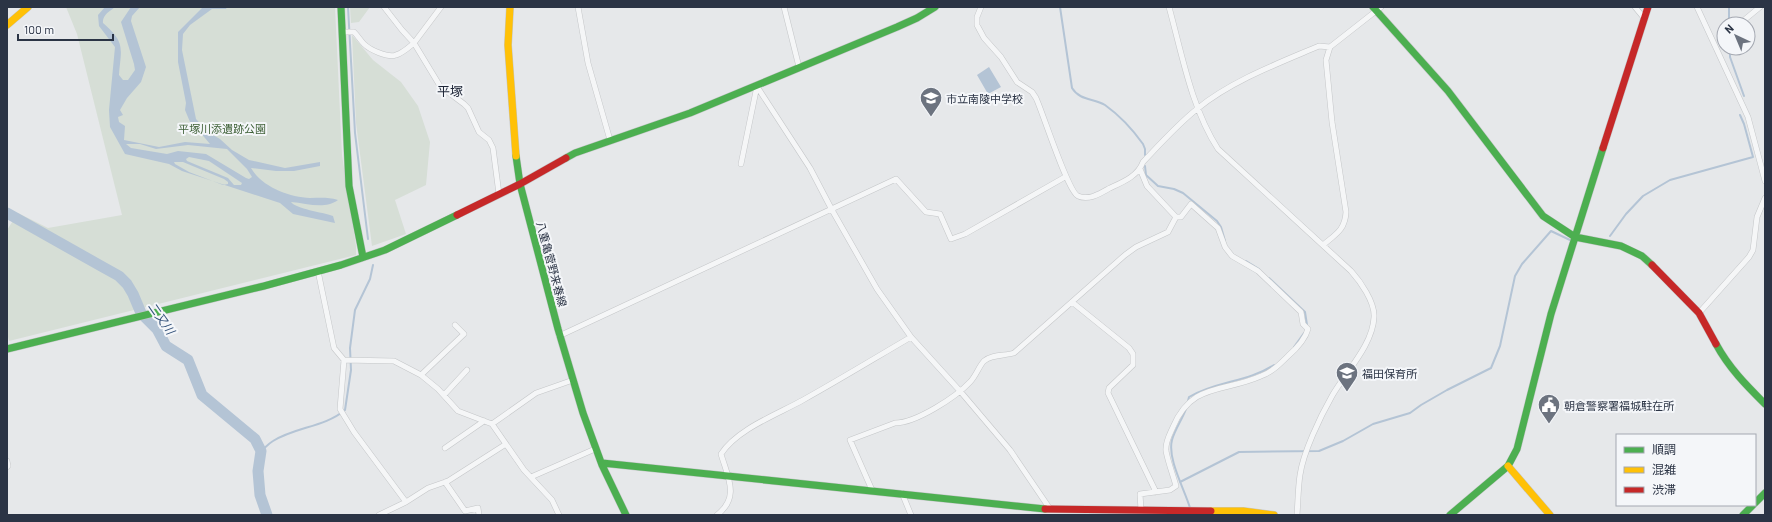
<svg xmlns="http://www.w3.org/2000/svg" width="1772" height="522" font-family="Barlow,'Noto Sans JP',sans-serif">
	<style>
		.green { fill: #d6ded6 }
		.water { fill: #b4c4d5; fill-rule: evenodd }
		.lines { fill: none; stroke-linecap: round; stroke-linejoin: round }
		.stream { stroke: #b4c4d5; stroke-width: 2 }
		.river { stroke: #b4c4d5; stroke-width: 11 }
		.street-casing { stroke: #c4c6c8; stroke-width: 6 }
		.fast-casing { stroke: #c4c6c8; stroke-width: 8 }
		.slow-casing { stroke: #c4c6c8; stroke-width: 8 }
		.jam-casing { stroke: #c4c6c8; stroke-width: 8 }
		.street { stroke: #f5f6f7; stroke-width: 5 }
		.fast { stroke: #4caf50; stroke-width: 7 }
		.slow { stroke: #ffc107; stroke-width: 7 }
		.jam { stroke: #c62828; stroke-width: 7 }
		.labels { text-anchor: middle; dominant-baseline: central; stroke-width: 4; stroke-linejoin: round; paint-order: stroke }
		.poi-label { font-size: 11px; fill: #2b3445; stroke: #f4f6f9; text-anchor: start }
		.park-label { font-size: 11px; fill: #3f6138; stroke: #f4f6f9 }
		.street-label { font-size: 11px; fill: #2b3445; stroke: #f4f6f9 }
		.water-label { font-size: 12px; font-style: italic; fill: #34527a; stroke: #f4f6f9 }
		.quarter-label { font-size: 13px; fill: #1d2536; stroke: #f4f6f9 }
	</style>
	<rect width="100%" height="100%" fill="#e6e8ea"/>
	<path class="green" d="M66,7H335L342,155L356,246V255L9,341L7,333V230L18,213L48,228L122,215L77,34Z
		M350,7H370L359,22L351,23Z
		M352,35L373,60L401,82L418,106L430,142L426,185L395,200L406,234L372,246L356,123Z"/>
	<path class="water" d="M105,7H115C110,11 102,15 103,23C126,43 121,48 119,75L123,80H128L135,70L134,64L121,22L131,7H140L132,16L131,21L146,67L141,82L127,98L120,110L123,115L118,117L119,122L125,126L124,140L159,147L185,142L210,144L194,125L190,122L185,110L186,103L178,62V32L203,7H227L226,9H212L190,25L183,34L182,50L196,119L208,132L220,139L232,150L249,160L285,168L320,162V166L294,171H276L251,168C262,187 289,197 310,198C320,198 328,197 338,200C324,210 307,203 291,202C296,209 322,212 333,216L335,223L293,214L280,203L182,171L169,164L125,154L110,127L109,110L115,47L99,26L98,15ZM126,144H140L156,149L188,145L227,149L247,169L252,177L249,179L246,178L206,154L178,151L167,154L131,148ZM189,157L209,161L242,183L241,185H234L228,178L187,161L186,159ZM174,162H183L224,179L228,182V184L223,185L189,172L175,164Z
		M989,67L1001,87L988,94L977,75Z"/>
	<g class="lines">
		<path class="stream" d="M348,7L355,133L368,239
			M1060,7L1072,88C1080,101 1094,98 1105,105C1119,115 1133,130 1143,144L1145,149V155
			M1729,7V24
			M1730,48V57L1744,96
			M1145,166L1146,175L1158,186L1174,189L1183,193L1217,221L1221,227L1225,241
			M1610,236L1626,214L1643,196L1670,180L1753,157L1744,124L1740,115
			M1246,261L1259,269
			M1269,278L1305,312L1307,325
			M1294,347L1304,333
			M1188,401L1189,397C1216,381 1248,382 1274,365
			M1186,409C1182,420 1175,429 1172,440C1167,459 1185,490 1190,508
			M261,451C265,448 268,444 273,441C295,427 325,427 345,410L351,370L350,348L355,310L370,279L373,265
			M1180,482L1239,452L1319,451L1343,441L1373,424L1410,413L1421,405L1447,390L1491,368L1500,346L1515,276L1522,264L1551,231L1570,240"/>
		<path class="river" d="M7,213L101,266L119,276L127,284L133,294L141,313L157,329L166,346L188,360L202,395L255,439L261,451L258,471L260,495L267,515"/>
		<g class="street-casing">
			<path id="street" d="M441,7L414,43L440,86L464,104L468,108L479,132L489,140L493,148L499,194
				M578,7L588,63L610,140
				M784,7L799,67
				M981,7L977,17V25L984,38L1001,57L1017,82L1032,92L1036,98C1043,113 1068,192 1078,196C1089,201 1101,193 1110,188C1123,182 1138,176 1143,162C1160,144 1178,124 1197,109C1231,81 1279,63 1319,46L1330,47
				M1169,7C1182,54 1191,107 1218,149L1351,271C1360,281 1375,302 1374,317C1373,345 1345,373 1332,396C1320,417 1303,453 1300,475C1298,488 1298,502 1297,515
				M1635,7L1644,18
				M1697,7L1748,117L1765,181
				M1743,21L1760,7
				M343,32H354C358,36 360,40 364,44C370,50 388,58 396,55C403,53 409,47 414,43L402,30L384,7
				M756,85L810,168L832,210L877,289L911,337L960,391L1010,450L1050,509
				M741,164L757,86
				M1323,245C1336,234 1345,230 1346,212L1332,122L1326,60L1330,47L1381,7
				M318,271L334,348L344,360L394,361L421,375L438,389L458,411L492,424L524,470L552,500L559,515
				M1072,302L1129,348L1133,354V365L1109,388L1108,393L1156,492
				M1699,313L1749,257L1753,250L1757,217L1765,198
				M559,336L896,179L926,212L940,214L951,239L965,234L1065,177
				M344,360L340,409L354,432L406,502
				M421,375L464,334L455,325
				M444,395L467,370
				M492,424L536,393L573,380
				M445,448L484,421
				M7,461L8,466L7,467
				M531,477L595,449
				M445,482L465,511L478,508L479,515
				M872,490L850,440L895,423C916,423 956,397 970,382C976,376 979,366 984,361C992,354 1005,356 1014,353L1125,255L1136,247L1168,232L1176,217L1147,186L1140,169
				M902,493L911,515
				M1141,510L1140,494L1170,490L1176,486C1173,475 1168,462 1166,451C1165,442 1170,434 1173,427C1192,382 1223,393 1261,376C1272,372 1280,364 1288,356C1296,349 1305,340 1308,329L1303,324L1301,312L1258,271L1232,256L1225,247L1218,228L1191,204L1181,217H1176
				M379,515L406,502L428,488L448,481L506,444
				M717,515C740,497 728,478 721,454C737,429 778,414 803,400C839,380 875,358 911,337"/>
		</g>
		<g class="fast-casing">
			<path id="fast" d="M341,7L349,186L363,257
				M1373,7L1448,91L1543,216L1575,237L1621,246L1642,256L1652,265
				M516,156L520,184L558,329L583,413L602,465L626,515
				M566,158L575,153L690,113L897,27L917,18L935,7
				M1716,344C1729,368 1746,385 1765,404
				M7,349L264,286L341,265L385,250L457,215
				M602,463L1045,509
				M1755,503L1765,493
				M1450,515L1508,466L1517,449L1551,314L1603,148
				M1743,515L1753,505"/>
		</g>
		<g class="slow-casing">
			<path id="slow" d="M510,7L508,45L516,156
				M7,25L28,7
				M1508,466L1550,515
				M1211,511H1243L1274,515"/>
		</g>
		<g class="jam-casing">
			<path id="jam" d="M1603,148L1648,7
				M457,215L520,184L566,158
				M1652,265L1699,313L1716,344
				M1045,509L1211,511"/>
		</g>
		<use href="#street" class="street"/>
		<use href="#fast" class="fast"/>
		<use href="#slow" class="slow"/>
		<use href="#jam" class="jam"/>
	</g>
	<defs>
		<g id="school-pin" transform="scale(1.15)"><path d="M0 17L-7.5 6A9.5 9.5 0 1 1 7.5 6Z" fill="#6c737f" stroke="#f4f6f9"/><path d="M0-5L7-2L0 1L-7-2ZM-4 1L0 2.5L4 1V4Q0 6-4 4Z" fill="#fff"/></g>
		<g id="civic-pin" transform="scale(1.15)"><path d="M0 17L-7.5 6A9.5 9.5 0 1 1 7.5 6Z" fill="#6c737f" stroke="#f4f6f9"/><path d="M-.6-6.5H3V-4.5H.6V-3L4-1V1h2V6H-6V1h2V-1L-.6-3ZM-1.2 2.5V6h2.4V2.5Z" fill="#fff"/></g>
	</defs>
	<g fill-rule="evenodd">
		<use href="#school-pin" x="931" y="98"/>
		<use href="#school-pin" x="1347" y="373"/>
		<use href="#civic-pin" x="1549" y="405"/>
	</g>
	<g class="labels">
		<g class="poi-label">
			<text x="946" y="98">市立南陵中学校</text>
			<text x="1362" y="373">福田保育所</text>
			<text x="1564" y="405">朝倉警察署福城駐在所</text>
		</g>
		<g class="park-label">
			<text x="222" y="128">平塚川添遺跡公園</text>
		</g>
		<g class="street-label">
			<text transform="translate(552 264) rotate(75)">八重亀菅野来春線</text>
		</g>
		<g class="water-label">
			<text transform="translate(162 318) rotate(55)">二又川</text>
		</g>
		<g class="quarter-label">
			<text x="450" y="91">平塚</text>
		</g>
	</g>
	<rect width="1772" height="522" fill="none" stroke="#2b3445" stroke-width="16"/>
	<rect x="1616" y="434" width="140" height="72" fill="#f4f6f9" stroke="#a4a8b1"/>
	<rect x="1624" y="447" width="20" height="6" fill="#4caf50" stroke="#a4a8b1"/>
	<text x="1652" y="454" font-size="12" fill="#2b3445">順調</text>
	<rect x="1624" y="467" width="20" height="6" fill="#ffc107" stroke="#a4a8b1"/>
	<text x="1652" y="474" font-size="12" fill="#2b3445">混雑</text>
	<rect x="1624" y="487" width="20" height="6" fill="#c62828" stroke="#a4a8b1"/>
	<text x="1652" y="494" font-size="12" fill="#2b3445">渋滞</text>
	<g transform="translate(1736 36) rotate(316)"><circle r="19" fill="#f4f6f9" stroke="#a4a8b1"/>
	<path d="M0-3L7 15L0 10L-7 15Z" fill="#6c737f"/>
	<text y="-6" font-size="11" font-weight="bold" text-anchor="middle" fill="#2b3445">N</text>
	</g>
	<path d="M18 34v6h95v-6" fill="none" stroke="#2b3445" stroke-width="2"/>
	<text x="24" y="34" font-size="12" fill="#2b3445" stroke="#f4f6f9" stroke-width="3" paint-order="stroke">100 m</text>
</svg>
